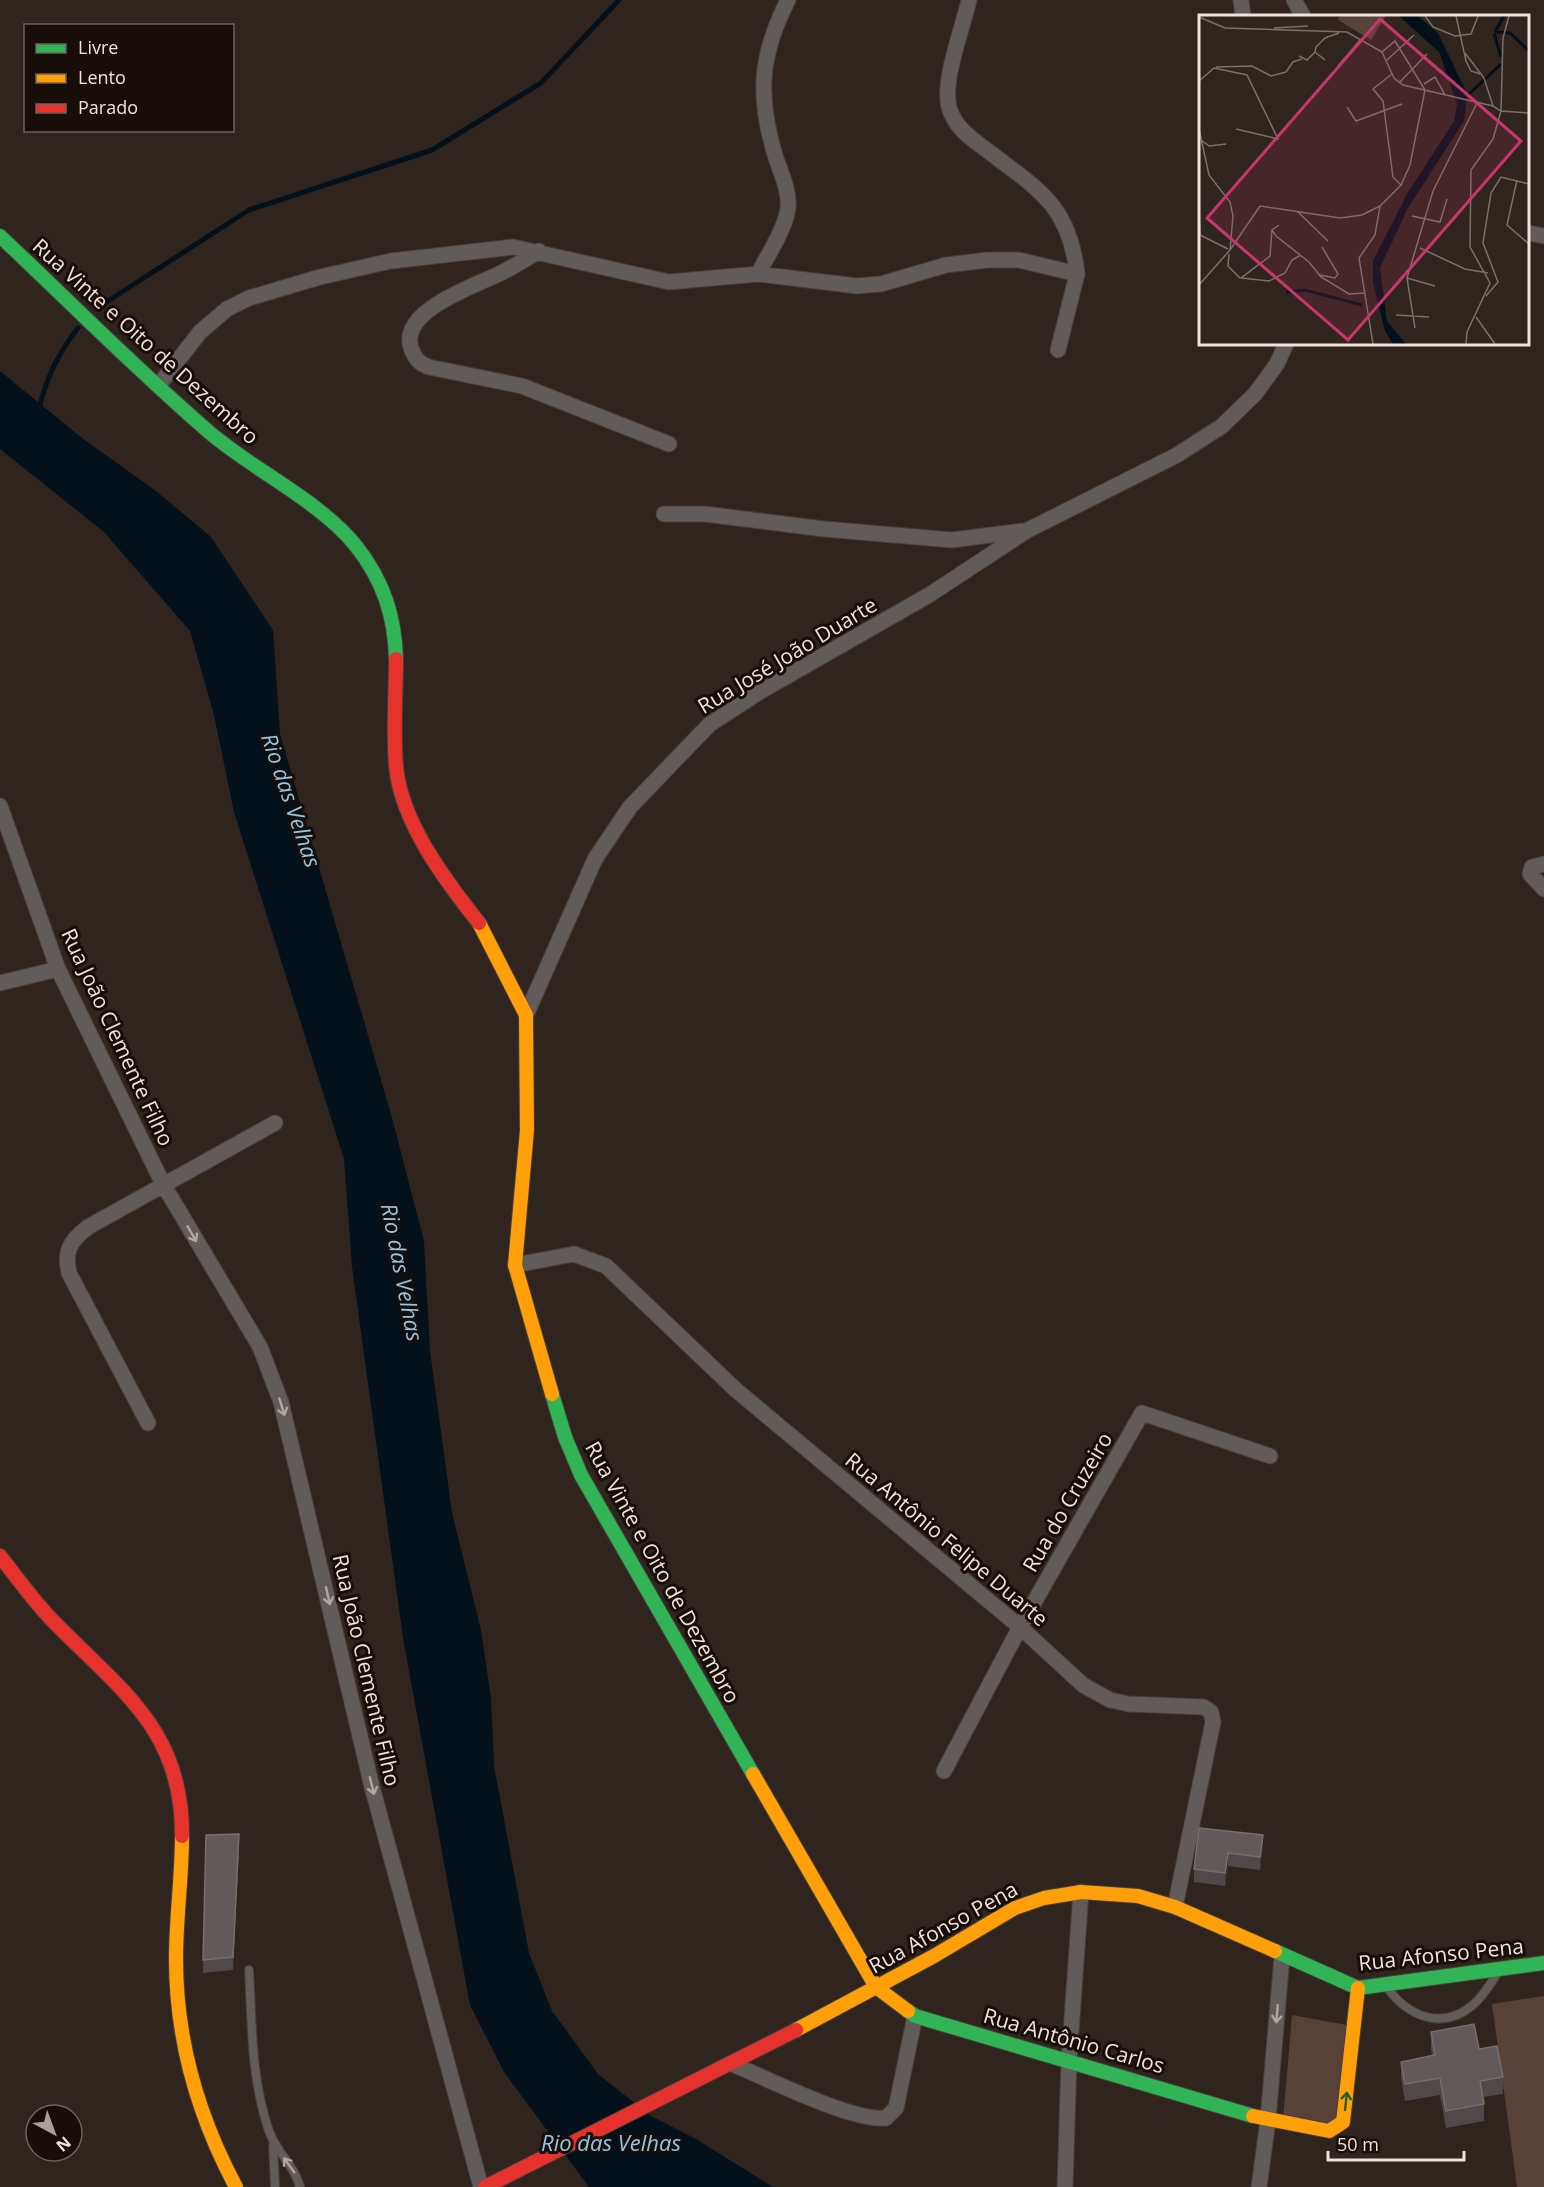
<svg xmlns="http://www.w3.org/2000/svg" width="1544" height="2187" font-family="'Open Sans',sans-serif">
	<style>
		.green { fill: #584137 }
		.water { fill: #04111b }
		.lines { fill: none; stroke-linecap: round; stroke-linejoin: round }
		.stream { stroke: #04111b; stroke-width: 5 }
		.lane-casing { stroke: #493f3a; stroke-width: 10 }
		.street-casing { stroke: #493f3a; stroke-width: 17 }
		.fast-casing { stroke: #493f3a; stroke-width: 16 }
		.slow-casing { stroke: #493f3a; stroke-width: 16 }
		.jam-casing { stroke: #493f3a; stroke-width: 16 }
		.lane { stroke: #615b59; stroke-width: 8 }
		.street { stroke: #615b59; stroke-width: 15 }
		.fast { stroke: #30b455; stroke-width: 14 }
		.slow { stroke: #ff9f0a; stroke-width: 14 }
		.jam { stroke: #e5322d; stroke-width: 14 }
		.wall { fill: #50494a }
		.shaded-wall { fill: #3c3332 }
		.building { fill: #62595a; stroke: #786e6e; stroke-width: 1.5 }
		.oneway { stroke: #b1a5a0 }
		.oneway2 { stroke: #24602f }
		.labels { text-anchor: middle; dominant-baseline: central; stroke-width: 6; stroke-linejoin: round; paint-order: stroke }
		.street-label { font-size: 21px; fill: #f2e2db; stroke: #170d09 }
		.water-label { font-size: 22px; font-style: italic; fill: #91c6e5; stroke: #170d09 }
		.inset-river { fill: none; stroke: #04111b; stroke-width: 3 }
		.inset-road { fill: none; stroke: #7d706a; stroke-width: 1.5 }
		.view { fill: #c9366e; fill-opacity: 0.15; stroke: #c9366e; stroke-width: 3 }
		.inset-edge { fill: none; stroke: #f2e2db; stroke-width: 3 }
	</style>
	<rect width="100%" height="100%" fill="#2f241e"/>
	<path class="green" d="M1544,1996V2187H1517L1492,2004Z
		M1292,2015L1347,2025L1335,2125L1283,2120Z"/>
	<path class="water" d="M0,371L82,438L156,491L211,537L273,630L280,734L391,1114L424,1241L430,1351L452,1513L481,1630L491,1698L494,1766L529,1953L552,2011L598,2074L651,2116L696,2139L773,2187H589L504,2072L470,2005L403,1638L352,1267L344,1159L234,812L214,715L190,631L104,532L0,449Z"/>
	<g class="lines">
		<path class="stream" d="M108,301L249,210L432,150L541,83L619,0
			M39,409C46,378 58,353 78,328"/>
		<g class="lane-casing">
			<path id="lane" d="M249,1970C252,2024 251,2079 269,2131C276,2152 295,2166 300,2187
				M1386,1986C1407,2016 1442,2032 1474,2004C1483,1996 1490,1984 1497,1974
				M273,2145L275,2187"/>
		</g>
		<g class="street-casing">
			<path id="street" d="M969,0C963,27 942,81 949,107C954,126 969,137 984,148C1036,188 1070,204 1077,274
				M1241,0L1243,16
				M1294,0L1303,16
				M1528,233L1544,236
				M539,251C526,259 513,267 499,274C474,286 399,311 411,348C415,358 419,364 429,367L522,386L669,444
				M758,274C768,254 785,230 788,208C790,191 780,171 775,155C757,95 760,55 788,0
				M159,385L200,332L227,309L249,298L320,277L391,261L513,247L669,282L758,274L857,286L881,284L946,265L988,260H1019L1077,274L1058,350
				M664,514H705L824,529L952,540L1022,531
				M0,806L58,969L163,1184L260,1347L281,1402L372,1787L481,2187
				M1544,864L1532,867L1530,874L1544,889
				M0,983L58,969
				M526,1015L595,859L630,807L710,724L761,691L929,595L1028,530L1177,455L1222,426L1255,394L1277,364L1286,344
				M515,1265L574,1254L606,1266L736,1390L1020,1627L1083,1685L1110,1700L1129,1704L1204,1707L1211,1712L1213,1722L1175,1907
				M148,1423L69,1273C64,1251 70,1241 88,1227L275,1123
				M944,1771L1020,1627L1142,1413L1270,1456
				M732,2064C766,2078 853,2122 886,2118L896,2108L915,2016
				M1065,2187L1069,2060L1081,1892
				M1259,2187L1268,2120L1282,1956"/>
		</g>
		<g class="fast-casing">
			<path id="fast" d="M0,236C69,301 137,370 209,432C253,470 320,501 356,546C383,580 395,616 396,659
				M552,1394L565,1437L581,1475L753,1774
				M1275,1951L1358,1988L1544,1963
				M908,2011L915,2016L1253,2116"/>
		</g>
		<g class="slow-casing">
			<path id="slow" d="M479,923L526,1015L527,1130L515,1265L552,1394
				M753,1774L876,1987L908,2011
				M182,1836C182,1877 176,1918 176,1959C176,2040 198,2116 236,2187
				M796,2030L934,1956L1015,1908L1044,1898L1081,1892L1138,1896L1175,1907L1275,1951
				M1253,2116L1329,2131L1343,2122L1358,1988"/>
		</g>
		<g class="jam-casing">
			<path id="jam" d="M396,659C396,694 393,731 396,766C401,822 445,880 479,923
				M0,1556C18,1579 35,1603 55,1623C122,1691 183,1731 182,1836
				M485,2187L796,2030"/>
		</g>
		<use href="#lane" class="lane"/>
		<use href="#street" class="street"/>
		<use href="#fast" class="fast"/>
		<use href="#slow" class="slow"/>
		<use href="#jam" class="jam"/>
	</g>
	<path class="wall" d="M1199,1828L1263,1848L1260,1870L1228,1866L1225,1886L1194,1882V1869Z
		M239,1847L233,1970L203,1973V1960Z
		M1431,2032L1479,2049L1503,2077V2094L1483,2097L1484,2104V2121L1446,2128L1440,2095L1405,2101L1401,2079V2062L1432,2056L1431,2049Z"/>
	<path class="shaded-wall" d="M239,1834V1847L233,1970V1957Z
		M1263,1835V1848L1260,1870V1857Z
		M1228,1853V1866L1225,1886V1873Z"/>
	<path class="building" d="M1199,1828L1263,1835L1260,1857L1228,1853L1225,1873L1194,1869Z
		M239,1834L233,1957L203,1960L206,1835Z
		M1474,2024L1479,2049L1497,2046L1503,2077L1480,2081L1484,2104L1446,2111L1440,2078L1405,2084L1401,2062L1435,2055L1431,2032Z"/>
	<defs><path id="oneway-shaft" d="M-6 0H5M1.5-3L5.5 0L1.5 3" fill="none" stroke-width="1.6" stroke-linecap="round" stroke-linejoin="round" transform="scale(1.5)"/></defs>
	<g class="oneway">
		<use href="#oneway-shaft" transform="translate(192 1234) rotate(60)"/>
		<use href="#oneway-shaft" transform="translate(282 1407) rotate(73)"/>
		<use href="#oneway-shaft" transform="translate(328 1596) rotate(77)"/>
		<use href="#oneway-shaft" transform="translate(372 1786) rotate(76)"/>
		<use href="#oneway-shaft" transform="translate(1277 2014) rotate(95)"/>
		<use href="#oneway-shaft" transform="translate(289 2165) rotate(-126)"/>
	</g>
	<use class="oneway2" href="#oneway-shaft" transform="translate(1346 2101) rotate(-84)"/>
	<g class="labels">
		<g class="street-label">
			<text transform="translate(146 341) rotate(42)">Rua Vinte e Oito de Dezembro</text>
			<text transform="translate(787 655) rotate(-31)">Rua José João Duarte</text>
			<text transform="translate(118 1037) rotate(65)">Rua João Clemente Filho</text>
			<text transform="translate(1067 1502) rotate(-60)">Rua do Cruzeiro</text>
			<text transform="translate(947 1539) rotate(40)">Rua Antônio Felipe Duarte</text>
			<text transform="translate(663 1572) rotate(61)">Rua Vinte e Oito de Dezembro</text>
			<text transform="translate(367 1670) rotate(77)">Rua João Clemente Filho</text>
			<text transform="translate(943 1927) rotate(-29)">Rua Afonso Pena</text>
			<text transform="translate(1441 1954) rotate(-6)">Rua Afonso Pena</text>
			<text transform="translate(1074 2040) rotate(16)">Rua Antônio Carlos</text>
		</g>
		<g class="water-label">
			<text transform="translate(292 800) rotate(71)">Rio das Velhas</text>
			<text transform="translate(403 1272) rotate(79)">Rio das Velhas</text>
			<text x="611" y="2142">Rio das Velhas</text>
		</g>
	</g>
	<g transform="translate(1199 15)">
		<rect width="330" height="330" fill="#2f241e"/>
		<path d="M141,1H187L172,25L139,5Z" fill="#584137"/>
		<path d="M200,1H219L239,18L268,78L265,106L209,193L181,253L188,306L207,329H194L186,316L174,268V246L208,179L255,106L258,89L240,37Z" fill="#04111b"/>
		<path class="inset-river" d="M296,17L311,18L330,36M296,17L305,1M295,18L302,42M269,80L302,49M87,277L106,275L163,290"/>
		<path class="inset-road" d="M226,1L234,12L256,21L272,19L279,1M257,1L267,46L272,56L281,59M310,1L304,23L302,96L330,98M0,2L26,13L148,17L183,37L195,63L204,70L294,91L302,96L294,124L272,155L271,232L291,268L268,317L267,329M75,13L109,11M266,38L285,63L294,91M100,41L108,45L116,37M126,45L116,37L117,32L126,23L140,18M188,45L215,20M139,51L161,25M17,52L53,51L72,61L87,57L94,47L103,44M193,59L174,74L184,86L194,162L202,170M0,66L15,53L48,60L79,124L37,114M200,68L228,39M225,69L236,62L246,80M148,92L157,106L203,89M0,114L10,160L31,187L34,201L31,235L0,270M2,125L10,131L27,129M318,165L308,210L330,229M0,195L1,220L29,234M99,197L129,226M213,201L241,207L248,184M80,210L73,215L77,221L110,247L122,262L150,279L165,278M73,215L71,241L42,263L70,266L86,258L93,245L102,240M221,233L266,254L289,258M31,235L61,191L141,203L163,200L181,191M30,239L29,251L41,263M121,260L136,263L139,259L123,232M208,263L236,271M287,281L299,267L284,228L292,178L302,162L330,169M197,300L230,302M277,302L296,329M216,313L208,263L234,176L278,88M174,329L160,243L176,220L181,191L202,170L211,150L226,75L196,26L183,37"/>
		<path class="view" d="M181,4L322,126L149,325L8,203Z"/>
		<rect width="330" height="330" class="inset-edge"/>
	</g>
	<rect x="24" y="24" width="210" height="108" fill="#170d09" stroke="#6f625d" stroke-width="1.5"/>
	<rect x="36" y="44" width="30" height="9" fill="#30b455" stroke="#6f625d" stroke-width="1.5"/>
	<text x="78" y="54" font-size="18" fill="#f2e2db">Livre</text>
	<rect x="36" y="74" width="30" height="9" fill="#ff9f0a" stroke="#6f625d" stroke-width="1.5"/>
	<text x="78" y="84" font-size="18" fill="#f2e2db">Lento</text>
	<rect x="36" y="104" width="30" height="9" fill="#e5322d" stroke="#6f625d" stroke-width="1.5"/>
	<text x="78" y="114" font-size="18" fill="#f2e2db">Parado</text>
	<g transform="translate(54 2133) rotate(139)"><circle r="28" fill="#170d09" stroke="#6f625d" stroke-width="1.5"/>
	<path d="M0-4.5L10 22L0 15L-10 22Z" fill="#aea099"/>
	<text y="-9" font-size="16" font-weight="bold" text-anchor="middle" fill="#f2e2db">N</text>
	</g>
	<path d="M1328 2151v9h136v-9" fill="none" stroke="#f2e2db" stroke-width="3"/>
	<text x="1337" y="2151" font-size="18" fill="#f2e2db" stroke="#170d09" stroke-width="4.5" paint-order="stroke">50 m</text>
</svg>
